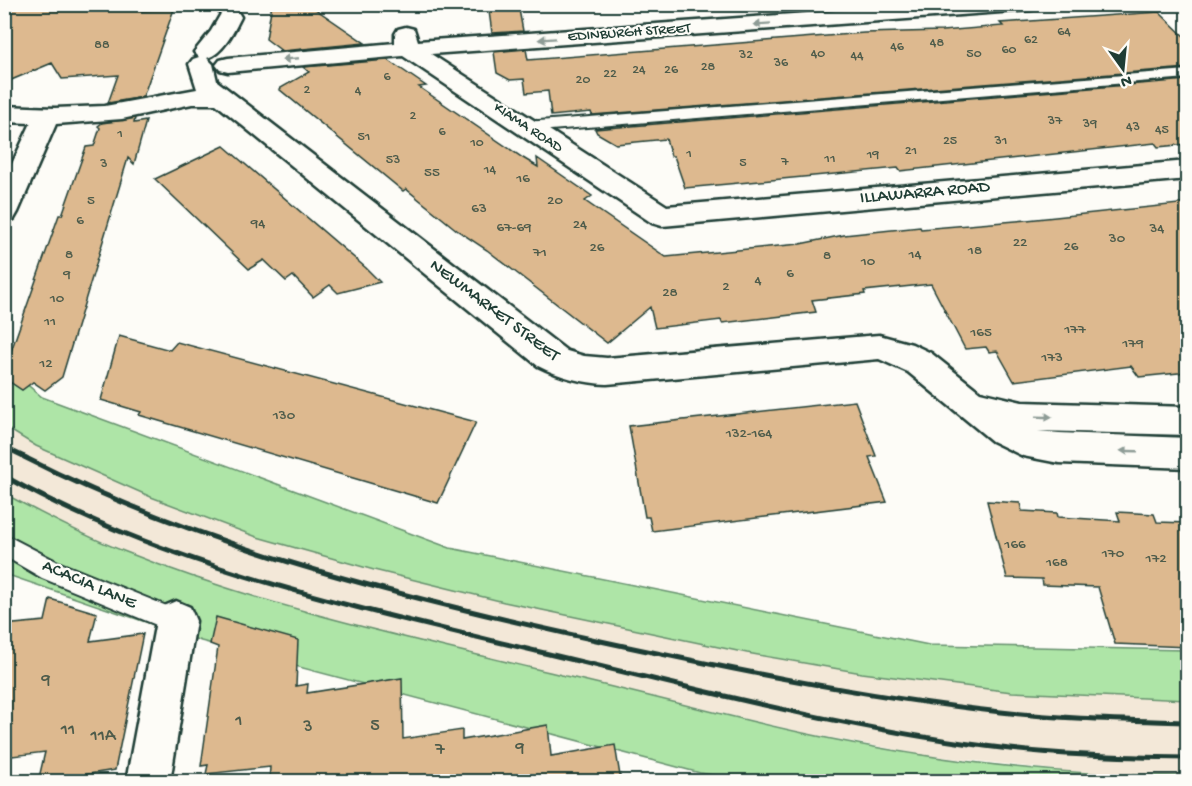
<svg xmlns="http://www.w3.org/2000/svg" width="1192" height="786" font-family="'Gochi Hand',sans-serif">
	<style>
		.built { fill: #f3e8d8 }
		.green { fill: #aee5a7; stroke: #66916e; stroke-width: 1.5 }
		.building { fill: #ddb98f; stroke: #1f3d34; stroke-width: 1.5 }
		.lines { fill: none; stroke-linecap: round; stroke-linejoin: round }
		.lane-casing { stroke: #1f3d34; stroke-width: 4 }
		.street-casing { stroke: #1f3d34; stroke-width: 5 }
		.lane { fill: #fdfcf7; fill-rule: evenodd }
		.street { fill: #fdfcf7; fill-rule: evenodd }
		.rail-far1 { stroke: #1f3d34; stroke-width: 4.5 }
		.rail { stroke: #1f3d34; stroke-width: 5 }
		.oneway { fill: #8e9c96 }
		.labels { text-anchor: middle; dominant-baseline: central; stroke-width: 4.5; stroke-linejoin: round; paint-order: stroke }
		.far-number-label { font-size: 14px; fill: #4e5c4b }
		.far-street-label { font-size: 15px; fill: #1f3d34; stroke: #fdfcf7 }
		.number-label { font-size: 15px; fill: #4e5c4b }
		.street-label { font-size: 18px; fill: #1f3d34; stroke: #fdfcf7 }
		.near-number-label { font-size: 18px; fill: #4e5c4b }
	</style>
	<rect width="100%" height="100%" fill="#fdfcf7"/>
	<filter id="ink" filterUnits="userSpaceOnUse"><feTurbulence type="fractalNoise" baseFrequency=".0167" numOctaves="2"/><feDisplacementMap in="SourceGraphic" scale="12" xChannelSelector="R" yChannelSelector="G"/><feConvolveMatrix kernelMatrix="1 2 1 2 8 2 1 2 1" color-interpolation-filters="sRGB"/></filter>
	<g filter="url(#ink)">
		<path class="built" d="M4,427L36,446L151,497L257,537L374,570L504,602L747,653L862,673L1012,692L1187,700V776L1064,771L924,755L805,733L348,624L224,587L126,552L55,521L5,494Z"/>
		<path class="green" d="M4,365L42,397L450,548L929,645L1187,650V700L1012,692L862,673L747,653L504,602L374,570L257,537L151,497L36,446L5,427Z
			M5,494C44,515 84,536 126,552C269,609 421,641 570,677C648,695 725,716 803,733C928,760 1059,776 1187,776V781L757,782L700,773L201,641L5,574Z"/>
		<path class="building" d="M4,4H143L140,11L174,9L143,97L108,103L118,75L62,79L52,63L4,83Z
			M272,4H308L365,43L282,51L266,39Z
			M488,4H518L523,31L492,33Z
			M1159,12L1188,40V68L592,115L591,112L551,116L548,91L526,93L524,79L510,80L497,73L494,52L526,49L528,60L864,33L942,31L1003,26L1000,23Z
			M388,60L426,86L419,87L523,158L538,167L537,158L592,196L585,201L666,257L800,244L844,235L920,227L921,229L1027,220L1188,203V372L1139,377L1131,366L1014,381L997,351L989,352L986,347L965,349L931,284L864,291L865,294L812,300L816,312L722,323L721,320L655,328L650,307L607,343L487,250L458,231L406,189L403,191L279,89L309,72L303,67Z
			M1188,80V144L1158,147L1155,143L900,171L898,168L685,188L674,156H671L666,139L616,144L597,133L595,129Z
			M135,118L134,123L146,121L134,164L128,158L62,377L45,390L33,382L22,390L4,378V371L59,215H62L86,147L94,146L100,128L98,126L102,123Z
			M224,146L366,268L380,282L338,293L330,285L313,297L293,276L286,281L264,260L249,269L155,179Z
			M119,336L170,350L177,342L476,422L438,503L139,415L141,412L101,400Z
			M855,401L876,456L869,457L887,502L652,531L649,517H645L629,426Z
			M987,501L1020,503L1022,511L1057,513L1058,517L1120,521L1117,512L1154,514L1157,522L1188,523V647L1115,644L1098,587L1043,585L1042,579L1007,578Z
			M50,599L97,613L90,641L143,634L115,770L38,782L45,752L4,757V625L45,621Z
			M216,617L298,640L296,686L308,684L307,693L402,678L403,739L462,730V740L548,725L551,756L615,745L621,782H269L270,767L206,774L208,765L201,766L218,647L210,644Z"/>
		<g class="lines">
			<g class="lane-casing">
				<path id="lane" d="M1188,70V78L526,132L519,127L526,122Z
					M4,534L58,562L184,613L188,621L184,629L176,633L42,578L4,556Z"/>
			</g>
			<g class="street-casing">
				<path id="street" d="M933,4H1040L1038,9L1030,10L431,54L667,206L1188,161V179L662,226L652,223L403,56L228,72L220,70L216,65L220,60L228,58L395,43V34L398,29L406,27L414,29L418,41Z
					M230,10L238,12L241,17C234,31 223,54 207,58L213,64L217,81L567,351L584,356L607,358L879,335L912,344L931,353L980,392L1022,402L1188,407V435L1038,431L1059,433L1188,438V468L1059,463L1023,456L992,441L908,372L879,359L607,384C582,383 560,377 538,366L216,104H192L122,119L56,124L18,212L14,219L4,221V181L31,123L4,122V106L55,108L105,106L197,89L189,64L193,59L199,57L194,52L211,31L222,12Z
					M176,601L190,607L196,621L170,782H126L156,621L162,607Z"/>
			</g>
			<use href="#lane" class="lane"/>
			<use href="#street" class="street"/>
			<path class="rail-far1" d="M4,447L27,458"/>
			<path class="rail" d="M24,457C197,545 385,593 573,635C715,666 857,696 1001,712C1063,719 1126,720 1188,722
				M4,476C166,567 360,609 540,652C685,686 838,727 985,746C1053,755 1120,757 1188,758"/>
		</g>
		<defs><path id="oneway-solid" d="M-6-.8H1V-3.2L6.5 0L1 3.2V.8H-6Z" transform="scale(1.5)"/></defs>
		<g class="oneway">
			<use href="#oneway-solid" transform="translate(762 24) rotate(176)"/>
			<use href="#oneway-solid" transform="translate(547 39) rotate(176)"/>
			<use href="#oneway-solid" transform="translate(290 59) rotate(175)"/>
			<use href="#oneway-solid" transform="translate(1044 417) rotate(2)"/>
			<use href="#oneway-solid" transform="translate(1129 451) rotate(-178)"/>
		</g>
	</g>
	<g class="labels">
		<g class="far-number-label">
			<text x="1064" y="32">64</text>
			<text x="1031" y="40">62</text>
			<text x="937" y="43">48</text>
			<text x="102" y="45">88</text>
			<text x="897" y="47">46</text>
			<text x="1009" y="50">60</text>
			<text x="818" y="54">40</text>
			<text x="974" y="54">50</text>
			<text x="746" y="55">32</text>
			<text x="857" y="56">44</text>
			<text x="781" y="63">36</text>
			<text x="708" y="67">28</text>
			<text x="639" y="70">24</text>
			<text x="671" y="70">26</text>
			<text x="610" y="74">22</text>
			<text x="387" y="77">6</text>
			<text x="583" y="80">20</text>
			<text x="307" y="90">2</text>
			<text x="358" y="91">4</text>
			<text x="413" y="116">2</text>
			<text x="1055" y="121">37</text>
			<text x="1090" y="124">39</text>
			<text x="1133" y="127">43</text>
			<text x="1162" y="130">45</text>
			<text x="442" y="132">6</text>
			<text x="120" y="134">1</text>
			<text x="364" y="137">51</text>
			<text x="950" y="141">25</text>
			<text x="1001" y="141">31</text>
			<text x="477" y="143">10</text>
			<text x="911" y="151">21</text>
			<text x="689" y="154">1</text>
			<text x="873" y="155">19</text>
			<text x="830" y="159">11</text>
			<text x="393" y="160">53</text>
			<text x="785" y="162">7</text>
			<text x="743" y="163">5</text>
			<text x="104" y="164">3</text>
			<text x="490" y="170">14</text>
		</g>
		<g class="far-street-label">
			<text transform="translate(629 33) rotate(-4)">EDINBURGH STREET</text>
			<text transform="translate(528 128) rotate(33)">KIAMA ROAD</text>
		</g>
		<g class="number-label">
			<text x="432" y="173">55</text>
			<text x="523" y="179">16</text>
			<text x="91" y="201">5</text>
			<text x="555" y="201">20</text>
			<text x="479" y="209">63</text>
			<text x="80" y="221">6</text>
			<text x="258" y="224">94</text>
			<text x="580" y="225">24</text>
			<text x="514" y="228">67-69</text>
			<text x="1157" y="229">34</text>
			<text x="1117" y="239">30</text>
			<text x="1020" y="243">22</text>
			<text x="1071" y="247">26</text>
			<text x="597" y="248">26</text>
			<text x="975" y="251">18</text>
			<text x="540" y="253">71</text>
			<text x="69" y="255">8</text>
			<text x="915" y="255">14</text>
			<text x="827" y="256">8</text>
			<text x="868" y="262">10</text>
			<text x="790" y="274">6</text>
			<text x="67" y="275">9</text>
			<text x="758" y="281">4</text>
			<text x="726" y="287">2</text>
			<text x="670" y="293">28</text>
			<text x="57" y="299">10</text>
			<text x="50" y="322">11</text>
			<text x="1075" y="330">177</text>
			<text x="981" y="333">165</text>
			<text x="1133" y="344">179</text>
			<text x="1052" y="358">173</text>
			<text x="46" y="364">12</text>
			<text x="284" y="416">130</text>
			<text x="749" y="434">132-164</text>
			<text x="1015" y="545">166</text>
			<text x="1113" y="554">170</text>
			<text x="1156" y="559">172</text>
			<text x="1057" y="563">168</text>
		</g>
		<g class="street-label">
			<text transform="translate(925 193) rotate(-5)">ILLAWARRA ROAD</text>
			<text transform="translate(494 311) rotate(37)">NEWMARKET STREET</text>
			<text transform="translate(89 585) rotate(23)">ACACIA LANE</text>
		</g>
		<g class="near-number-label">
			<text x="46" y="680">9</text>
			<text x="239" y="721">1</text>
			<text x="375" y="726">5</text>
			<text x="308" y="727">3</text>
			<text x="68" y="730">11</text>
			<text x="103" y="736">11A</text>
			<text x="520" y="748">9</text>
			<text x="440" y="750">7</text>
		</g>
	</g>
	<rect width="1192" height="786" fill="none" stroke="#fdfcf7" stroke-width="24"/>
	<rect x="12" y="12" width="1168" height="762" fill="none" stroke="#1f3d34" stroke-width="2" filter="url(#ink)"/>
	<g transform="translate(1123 69) rotate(165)" stroke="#fdfcf7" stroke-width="4.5" paint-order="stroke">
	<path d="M0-4.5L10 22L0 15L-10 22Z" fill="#1f3d34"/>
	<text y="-9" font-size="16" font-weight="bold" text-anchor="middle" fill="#1f3d34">N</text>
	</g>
</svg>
